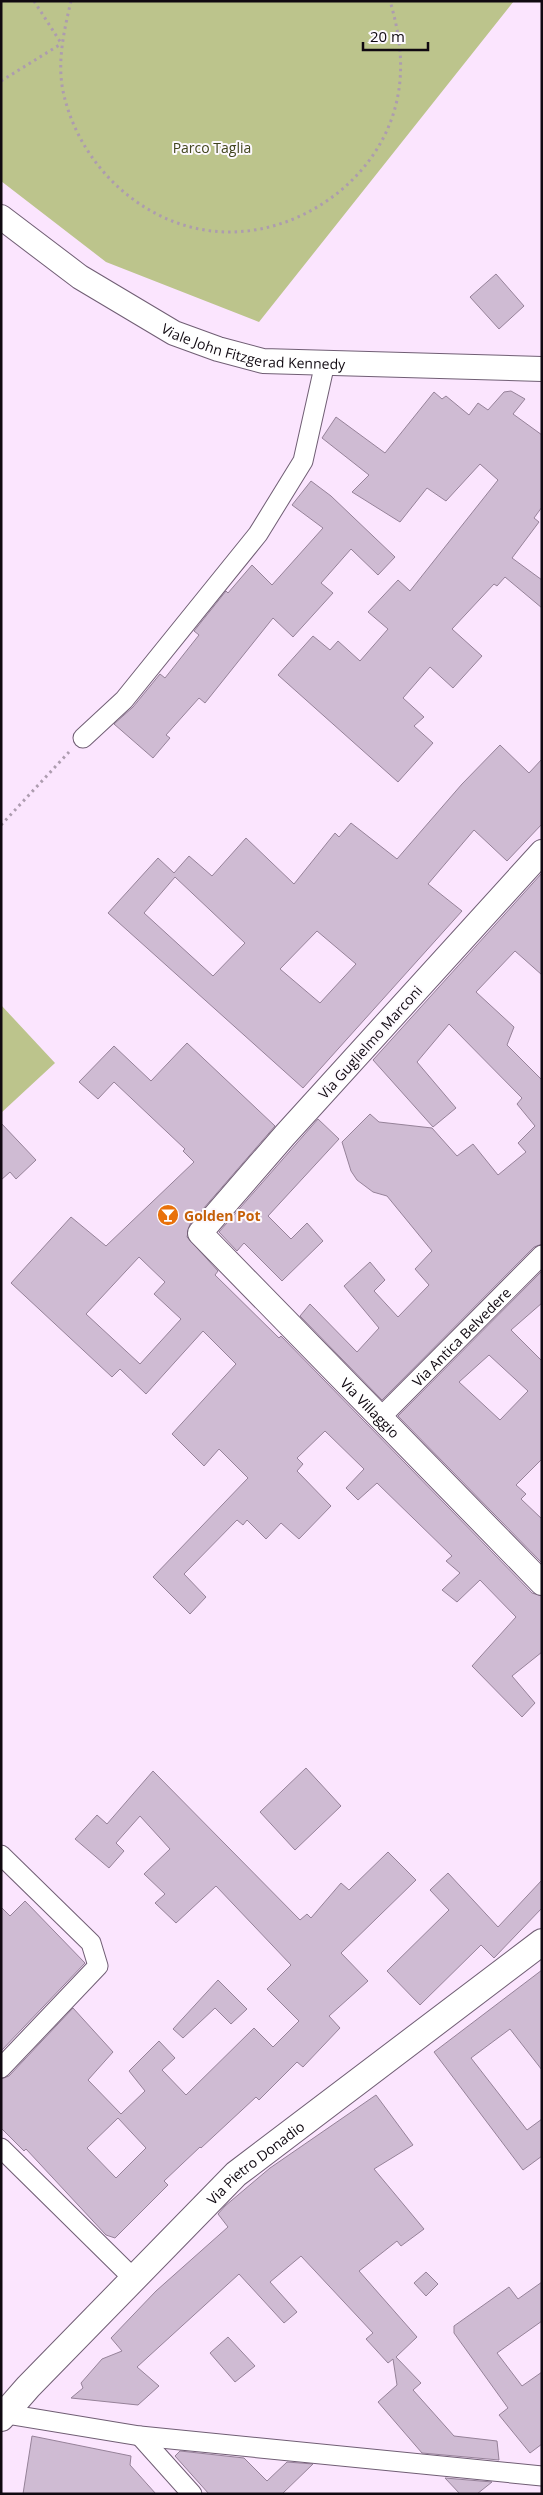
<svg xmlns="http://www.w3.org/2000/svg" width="543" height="2495" font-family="'Open Sans',sans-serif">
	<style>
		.green { fill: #bcc48c }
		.building { fill: #cfbbd3; stroke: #968299; fill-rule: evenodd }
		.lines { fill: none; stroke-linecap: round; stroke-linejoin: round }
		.minor-casing { stroke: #705e74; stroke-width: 21 }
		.tertiary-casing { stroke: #705e74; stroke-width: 26 }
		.secondary-casing { stroke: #705e74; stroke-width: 28 }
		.path { stroke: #ad9caf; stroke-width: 3; stroke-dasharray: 2.5 4; stroke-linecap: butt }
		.minor { stroke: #fff; stroke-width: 19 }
		.tertiary { stroke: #fff; stroke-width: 24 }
		.secondary { stroke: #fff; stroke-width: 26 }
		.labels { text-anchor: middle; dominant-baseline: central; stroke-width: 4; stroke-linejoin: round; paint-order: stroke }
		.park-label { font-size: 14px; fill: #41451d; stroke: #fdf9fe }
		.street-label { font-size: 14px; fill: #100911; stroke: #fdf9fe }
		.food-label { font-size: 14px; font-weight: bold; fill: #c56008; stroke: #fdf9fe; text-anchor: start }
	</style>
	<rect width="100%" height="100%" fill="#fbe5fe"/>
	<path class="green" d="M1,1H514L259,322L106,262L1,181Z
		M1,1005L55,1063L1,1113Z"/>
	<path class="building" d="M496,274L524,306L499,329L470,297Z
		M511,391L525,399L513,414L542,435V507L534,518L539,522L512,558L542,580V608L505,577L497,586L494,584L452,629L482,656L453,688L430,667L403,698L424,717L414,726L433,743L398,782L278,675L313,636L330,650L338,641L360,661L388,629L368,612L398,580L410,591L498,480L480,464L446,501L427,488L400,522L352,492L369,475L322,438L336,417L385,453L434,392L442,399L446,396L469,415L478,403L488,410L504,392Z
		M311,481L331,496L395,557L378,575L351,549L321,583L333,593L293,637L273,618L205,703L199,698L166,735L170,738L153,758L114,724L133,707L160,674L165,678L199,635L194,631L226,591L228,593L252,565L272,585L323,528L292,505Z
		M500,745L529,773L542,759V824L507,861L474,830L428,884L462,911L303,1088L108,913L158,858L174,873L189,856L212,876L246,838L294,884L335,833L339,837L351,823L397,859L462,784ZM175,877L245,943L213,976L144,913ZM317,931L356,964L320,1003L280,969Z
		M542,873V975L515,951L476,992L514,1027L507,1045L542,1080V1244L534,1247L382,1400L300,1316L310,1304L357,1352L379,1328L344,1286L370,1262L385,1280L374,1291L398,1317L429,1285L415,1269L432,1251L387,1196L373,1192L357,1180L351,1171L342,1142L370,1114L379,1122L432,1128L457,1156L473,1144L498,1175L526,1152L518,1143L535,1126L517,1104L522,1098L449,1024L417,1062L456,1108L433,1127L373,1060Z
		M187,1043L275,1126L190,1224L187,1237L218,1271L215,1275L279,1338L281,1336L532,1593L542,1596V1652L512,1676L535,1703L522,1717L472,1666L516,1617L480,1580L457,1602L442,1590L460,1573L446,1561L452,1556L377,1483L358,1500L346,1488L364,1469L325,1431L297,1458L303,1464L297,1471L331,1506L299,1539L281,1523L266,1539L247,1520L243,1525L237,1520L184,1574L206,1597L190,1614L153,1577L248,1478L219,1449L204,1466L172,1434L236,1364L203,1331L146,1394L120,1369L112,1377L11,1283L71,1217L106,1246L194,1162L183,1151L185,1149L114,1082L98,1099L79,1082L114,1046L151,1081ZM139,1257L165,1282L154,1294L181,1319L140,1364L86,1314Z
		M318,1119L339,1139L268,1216L291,1239L307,1223L323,1241L282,1281L244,1243L237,1251L219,1232Z
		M1,1123L36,1160L16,1179L10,1172L1,1180Z
		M542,1271V1303L511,1330L542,1361V1459L516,1485L526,1494L521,1499L542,1519V1563L398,1416ZM489,1355L528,1391L500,1420L459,1382Z
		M306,1768L341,1806L295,1850L260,1812Z
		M153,1771L300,1920L307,1914L311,1918L341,1883L349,1890L388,1852L416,1880L341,1953L368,1981L329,2016L340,2028L303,2067L297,2062L259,2100L256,2097L201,2148L200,2147L164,2181L168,2185L115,2238L106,2235L26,2149L24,2151L1,2128V2079L9,2076L73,2008L113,2052L88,2080L121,2114L145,2091L129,2071L159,2041L175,2058L162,2070L186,2095L254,2028L273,2047L299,2021L267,1989L291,1965L216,1886L176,1923L155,1903L165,1894L144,1874L170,1849L140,1816L116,1843L124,1851L109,1868L75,1839L97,1815L107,1824ZM118,2118L146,2148L116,2178L87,2148Z
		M448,1873L498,1927L542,1880V1908L494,1958L481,1945L420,2005L387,1971L449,1910L430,1890Z
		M25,1901L85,1963L1,2051V1907L10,1916Z
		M542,1970V2070L510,2029L471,2058L527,2130L542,2119V2156L523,2170L434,2052Z
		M218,1980L247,2009L231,2024L215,2008L183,2038L173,2029Z
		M376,2095L413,2145L374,2169L424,2229L401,2246L397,2241L359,2271L417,2337L396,2357L421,2383L413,2390L454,2436L497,2441L499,2460L422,2453L378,2402L397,2385L393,2359L388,2363L366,2339L373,2333L301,2256L270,2282L297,2312L284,2323L239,2274L137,2367L159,2386L138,2405L71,2398L83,2388L81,2383L102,2359L122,2351L111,2338L156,2291L228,2227L218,2214L225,2206L270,2168Z
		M426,2272L438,2284L426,2296L414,2283Z
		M542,2282V2321L497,2353L522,2386L542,2372V2444L530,2453L499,2415L508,2408L454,2333V2326L509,2287L518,2299Z
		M228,2337L255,2366L235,2382L210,2353Z
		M32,2436L131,2456L130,2465L156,2494H23Z
		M180,2451L244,2458L267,2481L287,2462L313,2464L282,2494H209L175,2456Z
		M445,2478L492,2482L477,2494H460Z"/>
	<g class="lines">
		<g class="minor-casing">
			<g id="minor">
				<path d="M83,738L124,700L258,534L303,461L325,363"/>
				<path id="s1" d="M380,1418L542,1255"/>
				<path d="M1,1855L91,1943L98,1966L1,2068"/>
				<path d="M1,2148L134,2279"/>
				<path d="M1,2413L140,2436L542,2476"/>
				<path d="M140,2436L192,2494"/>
			</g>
		</g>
		<g class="tertiary-casing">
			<g id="tertiary">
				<path id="s2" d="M1,217L80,277L174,333L218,349L263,361L542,369"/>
				<path id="s3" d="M542,852L285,1135L200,1233L542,1583"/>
			</g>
		</g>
		<g class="secondary-casing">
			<g id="secondary">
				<path id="s4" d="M1,2418L28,2387L236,2174L542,1942"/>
			</g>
		</g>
		<path class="path" d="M34,1L61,43
			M71,1C64,31 57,61 63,91C79,168 149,232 229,232C308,232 384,173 398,95C404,63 399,31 390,1
			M1,81L61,44
			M1,825L69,752"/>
		<use href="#minor" class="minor"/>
		<use href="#tertiary" class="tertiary"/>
		<use href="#secondary" class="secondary"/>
	</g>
	<defs>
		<g id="bar-disc" transform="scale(1.125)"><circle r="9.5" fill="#e8710a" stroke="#fdf9fe"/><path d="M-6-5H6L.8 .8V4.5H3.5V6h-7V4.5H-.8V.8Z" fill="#fff"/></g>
	</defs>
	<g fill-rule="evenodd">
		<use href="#bar-disc" x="168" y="1215"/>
	</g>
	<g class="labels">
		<g class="park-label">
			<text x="212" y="147">Parco Taglia</text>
		</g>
		<g class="street-label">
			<text stroke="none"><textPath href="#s2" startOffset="290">Viale John Fitzgerad Kennedy</textPath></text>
			<text transform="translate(370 1042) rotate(-48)">Via Guglielmo Marconi</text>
			<text stroke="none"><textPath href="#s1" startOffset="115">Via Antica Belvedere</textPath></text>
			<text stroke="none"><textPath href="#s3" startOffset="756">Via Villaggio</textPath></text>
			<text stroke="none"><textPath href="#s4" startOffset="361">Via Pietro Donadio</textPath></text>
		</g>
		<g class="food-label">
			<text x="184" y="1215">Golden Pot</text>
		</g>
	</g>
	<rect width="543" height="2495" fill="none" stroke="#100911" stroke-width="5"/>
	<path d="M363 42v8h65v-8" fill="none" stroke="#100911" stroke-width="2.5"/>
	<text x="370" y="42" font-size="15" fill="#100911" stroke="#fdf9fe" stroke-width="4" paint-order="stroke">20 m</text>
</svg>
